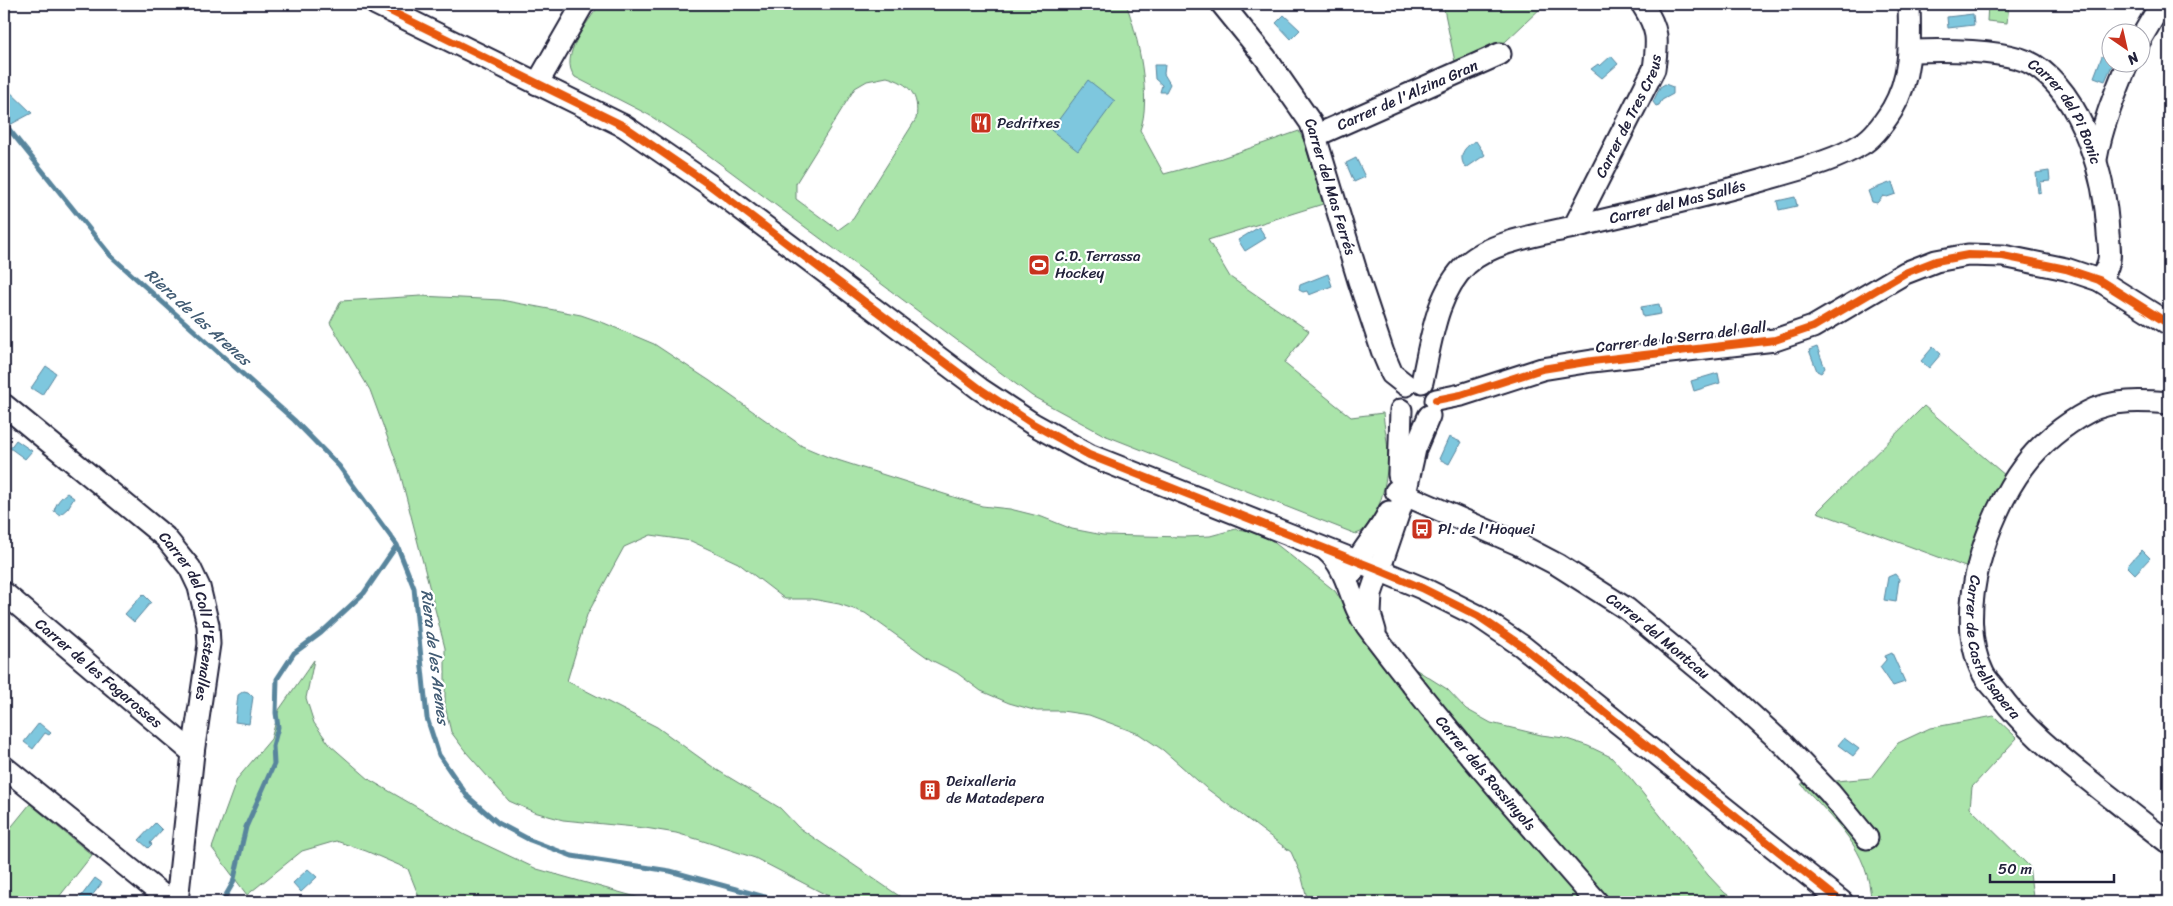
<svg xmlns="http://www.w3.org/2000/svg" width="2173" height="906" font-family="Sriracha,sans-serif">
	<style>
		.green { fill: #aae4aa; stroke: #668372; fill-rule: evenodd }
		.water { fill: #7ec7de; stroke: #59859d }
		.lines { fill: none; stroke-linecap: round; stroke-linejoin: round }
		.stream { stroke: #59859d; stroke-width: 5 }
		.minor-casing { stroke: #22223b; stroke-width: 25 }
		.minor { stroke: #fff; stroke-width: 21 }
		.cycleway-casing { stroke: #fff; stroke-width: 11 }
		.cycleway { stroke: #e8590c; stroke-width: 8 }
		.labels { text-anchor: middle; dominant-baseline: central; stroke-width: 4.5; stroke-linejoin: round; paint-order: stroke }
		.street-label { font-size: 15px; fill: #22223b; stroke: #fff }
		.poi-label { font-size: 15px; fill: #22223b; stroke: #fff; text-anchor: start }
		.water-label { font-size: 16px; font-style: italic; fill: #425c74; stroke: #fff }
	</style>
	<rect width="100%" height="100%" fill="#fff"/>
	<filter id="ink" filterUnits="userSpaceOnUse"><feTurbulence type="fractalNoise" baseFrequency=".02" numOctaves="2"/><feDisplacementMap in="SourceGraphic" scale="10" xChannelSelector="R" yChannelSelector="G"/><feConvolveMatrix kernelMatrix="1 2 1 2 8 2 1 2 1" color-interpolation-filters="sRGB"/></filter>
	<g filter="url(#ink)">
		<path class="green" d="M600,4H1126C1138,34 1152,100 1140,130L1164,174L1216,160L1299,131L1304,141L1323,204L1208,240L1230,277L1309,331L1284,363L1351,417L1383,413C1384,427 1388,441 1388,455C1388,477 1379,528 1356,534L1104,435L1032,396L695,145L649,115L575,77C558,57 588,22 600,4ZM887,77C909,83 920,95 916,119L853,219L838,230L796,199V183L855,88L867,81Z
			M1443,4H1541L1544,5L1505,42L1494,43L1455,62Z
			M1988,4H2009L2007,23L1987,21Z
			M421,296L501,300L581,315L604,323L654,344L710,381L802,446L828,457L982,506L1010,509L1042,517L1072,529L1103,535L1184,537L1210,536L1236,529L1261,532L1335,591L1349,613L1404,662L1447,689L1466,709L1491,723L1541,735L1564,738L1588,746L1611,757L1632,780L1708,875L1725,893L1739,902H1308L1301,874L1291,852L1206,788L1163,750L1139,734L1089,715L1062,711H1037L1009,703L981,691L957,673L931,660L865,613L839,604L812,599H785L738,563L691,541L651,535L624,547L587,615L567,681L657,727L717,770L780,808L798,827L908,902H840L755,858L700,840L676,833L645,828L563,820L534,812L509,801L466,752L451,732L445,706V648L399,469L370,390L330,323L341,301Z
			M1924,406L2006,476L1968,568L1817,512Z
			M314,660L306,698L314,723L330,745L370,780L465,835L537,869L654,902H421L408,869L366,851L336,841L302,851L247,895L212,848L237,779L271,739L279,710Z
			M1994,716L2017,738L1972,787L1970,808L2029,866L2033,897L2041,902H1871C1870,850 1834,820 1801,784L1871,778L1898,743L1930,728Z
			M30,804L92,855L55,902H4V836Z"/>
		<path class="water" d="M1973,14L1974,25L1948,28L1947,17Z
			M1284,15L1300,30L1291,39L1276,23Z
			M1611,56L1618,64L1602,78L1591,69L1598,64L1600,66Z
			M2102,56L2110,59V62L2113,63L2105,81L2094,77Z
			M1154,65H1165L1164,74L1170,84L1166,92H1160L1162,85L1155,79Z
			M1088,80L1115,101L1078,151L1051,130Z
			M1665,84L1673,87V94L1662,100L1659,105L1656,106L1653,102L1660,87Z
			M4,86L32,113L4,128Z
			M1476,141L1485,155L1466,168C1457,157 1464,146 1476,141Z
			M1356,158L1365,177L1354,182L1346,163Z
			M2049,171L2050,181L2040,182L2041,192L2038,193L2036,173Z
			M1892,182L1896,194L1887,197L1883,196L1877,203L1872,202L1868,191Z
			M1795,197L1797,206L1779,210L1777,201Z
			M1259,227L1266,238L1245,251L1238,240Z
			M1328,274L1332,286L1309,295L1307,291L1303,292L1299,290L1300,285Z
			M1659,304L1661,314L1643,317L1641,307Z
			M1817,347L1825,368L1821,373L1817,371L1809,350Z
			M1933,347L1941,354L1929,368L1921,361Z
			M46,366L56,373L42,395L31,388Z
			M1718,373L1720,383L1694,391L1691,381Z
			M1449,437L1461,442L1449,464L1439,459Z
			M16,440L32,451L25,459L10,448Z
			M67,493L74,498L68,508L60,515L54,511C56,503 61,497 67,493Z
			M2142,550L2150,558L2135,574L2127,566Z
			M1895,574L1899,579L1896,602L1884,600L1888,577Z
			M143,594L151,602L134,622L125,614Z
			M1892,653L1905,682L1893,686L1880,667L1886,660L1885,656Z
			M244,691L248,692L253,697L249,724L235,722L238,695Z
			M39,723L51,733L49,735L45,733L33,749L24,742Z
			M1844,738L1859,749L1853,756L1838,745Z
			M155,823L162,830L150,843L152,844L148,848L139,840Z
			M308,869L317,877L301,892L293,883Z
			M95,878L102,883L87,902H84L79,899Z"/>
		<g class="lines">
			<path class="stream" d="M4,123L111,256L294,420L339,466L397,545L414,588L427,718L439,755L468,797L498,823L530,840L572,856L670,871L783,902
				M222,902L233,883L246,827L274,764L273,746L278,727L276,713L277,679L294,653L321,633L364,593L397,545"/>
			<g class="minor-casing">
				<g id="minor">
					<path d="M376,4L624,126L707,183L980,389L1033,424L1089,455L1379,570L1422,588L1478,616L1522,646L1842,902"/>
					<path id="s1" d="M1222,4L1265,57L1311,123L1359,281L1383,353L1392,374L1406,385"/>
					<path d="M2140,40L2161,4"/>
					<path id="s2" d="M1911,51C1941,50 2008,49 2034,65C2083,96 2106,180 2108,234C2109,243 2111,256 2108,264C2107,270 2102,275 2099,280"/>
					<path d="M537,84L583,4"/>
					<path id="s3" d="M1315,136L1500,54"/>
					<path d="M2096,159C2102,125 2115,94 2128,62"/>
					<path id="s4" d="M1574,227L1654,69C1658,39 1659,30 1642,4"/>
					<path id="s5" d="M1422,382C1431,342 1436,293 1467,264C1491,242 1538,235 1569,228C1634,213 1699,198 1763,180C1796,170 1833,162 1862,144C1874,137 1885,121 1892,110C1912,76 1910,42 1909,4"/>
					<path d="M1436,400L1461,395L1542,369L1592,361L1775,340L1813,327L1905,273L1936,261L1968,255L2003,256L2066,269L2099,280L2169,324"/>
					<path id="s6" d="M2169,403C2143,401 2112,399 2088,412C2065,424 2039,445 2024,466C1987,515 1953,614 1983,673C1986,680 1994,687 1999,694C2026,731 2059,756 2095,785C2119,804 2144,824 2169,843"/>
					<path id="s7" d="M4,405L165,537L190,568L199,587L208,625L209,644L193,753L177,902"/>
					<path d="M1399,475L1401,410"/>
					<path id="s8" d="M1396,491L1516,543L1558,565L1627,609L1722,688L1783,744L1830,793L1867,838"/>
					<path id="s9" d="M1326,550C1350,570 1349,603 1367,626C1439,722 1518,812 1597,902"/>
					<path d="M1352,573C1360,550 1379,534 1389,512"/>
					<path id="s10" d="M4,593L193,753"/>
					<path d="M1375,631L1370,614L1371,594L1405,494L1415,449L1429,416"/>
					<path d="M4,767L171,902"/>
				</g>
			</g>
			<use href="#minor" class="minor"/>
			<g class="cycleway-casing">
				<path id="cycleway" d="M376,4L624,126L707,183L980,389L1033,424L1089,455L1379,570L1422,588L1478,616L1522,646L1842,902
					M1436,400L1461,395L1542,369L1592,361L1775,340L1813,327L1905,273L1936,261L1968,255L2003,256L2066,269L2099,280L2169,324"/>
			</g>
			<use href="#cycleway" class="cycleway"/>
		</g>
	</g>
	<defs>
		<g id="restaurant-square" transform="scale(1.125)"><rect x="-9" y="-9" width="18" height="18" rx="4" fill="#c8321e" stroke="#fff"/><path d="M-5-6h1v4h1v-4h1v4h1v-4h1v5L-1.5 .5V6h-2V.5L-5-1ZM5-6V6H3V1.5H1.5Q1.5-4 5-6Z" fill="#fff"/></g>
		<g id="stadium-square" transform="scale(1.125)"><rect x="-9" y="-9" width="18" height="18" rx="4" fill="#c8321e" stroke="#fff"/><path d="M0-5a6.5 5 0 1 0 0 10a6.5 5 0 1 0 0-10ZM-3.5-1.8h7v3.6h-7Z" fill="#fff"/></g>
		<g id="bus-square" transform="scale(1.125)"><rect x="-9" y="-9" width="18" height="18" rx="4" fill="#c8321e" stroke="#fff"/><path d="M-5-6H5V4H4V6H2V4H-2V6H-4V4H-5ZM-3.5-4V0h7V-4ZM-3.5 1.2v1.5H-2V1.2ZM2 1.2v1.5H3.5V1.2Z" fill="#fff"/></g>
		<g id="building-square" transform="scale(1.125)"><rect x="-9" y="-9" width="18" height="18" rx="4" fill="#c8321e" stroke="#fff"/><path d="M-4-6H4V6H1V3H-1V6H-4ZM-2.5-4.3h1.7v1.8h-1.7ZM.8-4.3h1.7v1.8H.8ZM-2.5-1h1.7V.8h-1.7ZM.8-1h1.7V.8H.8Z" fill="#fff"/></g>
	</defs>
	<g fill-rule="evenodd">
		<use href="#restaurant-square" x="981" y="123"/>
		<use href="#stadium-square" x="1039" y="265"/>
		<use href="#bus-square" x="1422" y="529"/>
		<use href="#building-square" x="930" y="790"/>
	</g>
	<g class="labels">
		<g class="street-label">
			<text stroke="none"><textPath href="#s3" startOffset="101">Carrer de l'Alzina Gran</textPath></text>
			<text stroke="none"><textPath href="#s4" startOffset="124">Carrer de Tres Creus</textPath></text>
			<text stroke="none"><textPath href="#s2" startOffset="182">Carrer del Pi Bonic</textPath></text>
			<text stroke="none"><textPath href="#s1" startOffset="215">Carrer del Mas Ferrés</textPath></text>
			<text stroke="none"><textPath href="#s5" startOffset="349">Carrer del Mas Sallés</textPath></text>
			<text transform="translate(1681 337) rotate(-7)">Carrer de la Serra del Gall</text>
			<text stroke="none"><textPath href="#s7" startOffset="294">Carrer del Coll d'Estenalles</textPath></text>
			<text stroke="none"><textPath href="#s8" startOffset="301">Carrer del Montcau</textPath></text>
			<text stroke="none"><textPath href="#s6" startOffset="365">Carrer de Castellsapera</textPath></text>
			<text stroke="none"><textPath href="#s10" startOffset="124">Carrer de les Fogarosses</textPath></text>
			<text stroke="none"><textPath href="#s9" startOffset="276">Carrer dels Rossinyols</textPath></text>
		</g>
		<g class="poi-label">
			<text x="997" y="123">Pedritxes</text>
			<text x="1055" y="256">C.D. Terrassa<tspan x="1055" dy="17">Hockey</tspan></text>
			<text x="1438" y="529">Pl. de l'Hoquei</text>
			<text x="946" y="781">Deixalleria<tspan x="946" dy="17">de Matadepera</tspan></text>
		</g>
		<g class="water-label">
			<text transform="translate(198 317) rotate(42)">Riera de les Arenes</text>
			<text transform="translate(435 657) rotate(83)">Riera de les Arenes</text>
		</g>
	</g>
	<rect width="2173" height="906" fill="none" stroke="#fff" stroke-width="20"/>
	<rect x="10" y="10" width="2153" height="886" fill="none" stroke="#22223b" stroke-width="2" filter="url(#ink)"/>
	<g transform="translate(2126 48) rotate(146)"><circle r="24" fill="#ffffff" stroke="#a7a7b1"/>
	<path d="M0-4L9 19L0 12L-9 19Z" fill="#c8321e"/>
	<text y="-8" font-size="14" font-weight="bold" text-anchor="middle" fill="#22223b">N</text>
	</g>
	<path d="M1990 874v8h124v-8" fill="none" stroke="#22223b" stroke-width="2.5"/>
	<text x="1998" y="874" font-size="15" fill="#22223b" stroke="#ffffff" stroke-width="4" paint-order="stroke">50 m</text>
</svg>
